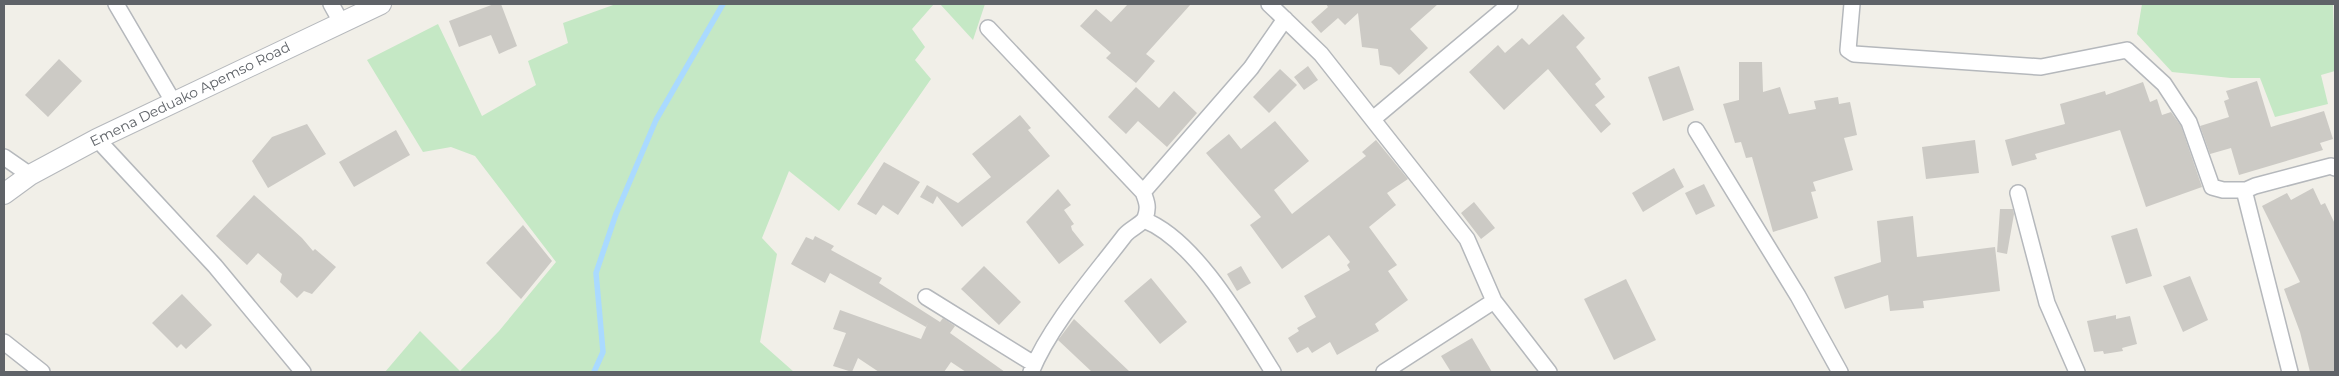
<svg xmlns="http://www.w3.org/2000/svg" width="2339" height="376" font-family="Montserrat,sans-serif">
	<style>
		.green { fill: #c5e8c5 }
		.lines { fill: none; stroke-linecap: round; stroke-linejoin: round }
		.stream { stroke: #aadaff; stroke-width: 5.5 }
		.building { fill: #cccac5 }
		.minor-casing { stroke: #b5b8bc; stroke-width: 18 }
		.tertiary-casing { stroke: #b5b8bc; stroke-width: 22 }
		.minor { stroke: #fff; stroke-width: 15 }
		.tertiary { stroke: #fff; stroke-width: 20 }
		.labels { text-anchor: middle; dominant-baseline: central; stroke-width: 4; stroke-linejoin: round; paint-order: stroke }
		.street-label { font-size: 14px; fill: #5f6368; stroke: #fff }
	</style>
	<rect width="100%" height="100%" fill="#f1efe8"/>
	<path class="green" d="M616,4H934L912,29L925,47L915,60L931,79L839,211L789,171L762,238L777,254L760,342L794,372H385L420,331L460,371L499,331L556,262L475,156L451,147L423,152L367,60L438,24L482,116L536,85L528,61L568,43L563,23Z
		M940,4H985L973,40Z
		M2142,4H2333L2335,71L2321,75L2328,104L2275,117L2260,78H2231L2172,72L2137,34Z"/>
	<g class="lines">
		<path class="stream" d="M594,372L603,352L596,273L616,214L656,120L723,4"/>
	</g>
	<path class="building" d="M494,4H501L517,46L499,54L491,35L459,47L449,21Z
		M1128,4H1191L1146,54L1155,61L1136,83L1106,58L1111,53L1080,26L1096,9L1111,22Z
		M1326,4H1438L1410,29L1428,48L1399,75L1391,67L1380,65L1378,49L1362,47L1358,13L1345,25L1338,18L1321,33L1311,22L1328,7Z
		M1563,14L1585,38L1576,47L1601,79L1595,84L1605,97L1595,105L1611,124L1601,133L1548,69L1504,110L1469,72L1498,45L1505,53L1522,38L1529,45Z
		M59,59L82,81L48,117L25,95Z
		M1739,62H1762L1763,92L1780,87L1789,114L1816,109L1814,101L1838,97L1839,104L1850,102L1857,135L1844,138L1853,170L1813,182L1816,191L1811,192L1818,218L1773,232L1752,157L1746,158L1741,142L1735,143L1723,104L1739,100Z
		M1308,66L1318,80L1304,90L1294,77Z
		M1679,66L1694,110L1663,121L1648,77Z
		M1280,69L1297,85L1269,113L1253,97Z
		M2257,81L2271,127L2324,111L2333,139L2320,143L2323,150L2239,175L2231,148L2210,154L2200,126L2229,117L2224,101L2229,99L2226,91Z
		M2143,82L2150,102L2157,99L2162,115L2171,112L2181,126L2202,187L2146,207L2120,130L2035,154L2037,159L2012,166L2005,140L2065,124L2060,104L2105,91L2106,95Z
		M1136,87L1159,108L1174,91L1197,113L1167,147L1138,121L1126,134L1108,117Z
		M1020,115L1031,128L1028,130L1050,156L962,227L937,196L933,204L920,197L927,185L958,203L991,177L972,154Z
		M1275,121L1309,161L1274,190L1292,214L1366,156L1362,152L1376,140L1408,179L1387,193L1396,205L1369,227L1397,265L1388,271L1408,300L1375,324L1379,331L1337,355L1330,342L1312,353L1308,347L1297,353L1288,338L1299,331L1297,328L1316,317L1304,296L1350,270L1347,265L1350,262L1329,235L1282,269L1250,225L1261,217L1206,153L1229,134L1241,149Z
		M307,124L326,154L268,188L252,161L272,137Z
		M396,130L410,155L354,187L339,162Z
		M1975,140L1979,173L1926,179L1922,147Z
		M884,162L920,182L898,215L883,205L876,215L857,204Z
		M1674,168L1684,187L1643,212L1632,193Z
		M1704,184L1715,206L1696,215L1685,193Z
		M2313,188L2321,205L2325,203L2335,224V372H2310L2300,332L2284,289L2300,282L2262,206L2287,193L2291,200Z
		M1058,189L1071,205L1064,210L1074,224L1071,226L1072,230L1084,245L1059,264L1026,222Z
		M254,195L302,238L313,251L315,249L336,267L312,294L304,291L297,298L280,282L282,274L258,253L247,265L216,236Z
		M1474,202L1495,228L1481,239L1461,213Z
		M2000,209H2013L2014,214L2007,254L1997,252Z
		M1913,216L1917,257L1995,247L2000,291L1923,301L1924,308L1890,311L1888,295L1845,309L1834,277L1881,262L1877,221Z
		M523,225L552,261L521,299L486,263Z
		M2137,228L2152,276L2126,284L2111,236Z
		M815,236L834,246L831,250L882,278L879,283L940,322L943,318L955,326L950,333L1005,372H966L951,362L944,372H879L858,358L852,372L833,366L846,333L833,329L840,310L921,339L928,323L926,327L830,273L825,283L791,264L806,237L813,240Z
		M984,266L1021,302L999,325L961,289Z
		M1241,266L1251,283L1237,291L1227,274Z
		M2190,276L2208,320L2183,332L2163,286Z
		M1151,278L1187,322L1160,344L1124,301Z
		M1626,279L1656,340L1614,360L1584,299Z
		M182,294L212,325L186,349L181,344L177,348L152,323Z
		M2116,315V319L2130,316L2137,344L2122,348L2123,351L2104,354L2103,351L2094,352L2087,321Z
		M1074,319L1130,372H1092L1058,340Z
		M1472,338L1492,372H1451L1441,356Z"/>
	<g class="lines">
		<g class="minor-casing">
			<path id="minor" d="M116,4L174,103
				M331,4L341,22
				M1269,4L1321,54L1467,239L1494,301L1549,372
				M1852,4L1848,50L1854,54L2041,67L2127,50L2164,84L2189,122L2212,187L2223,190H2246
				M988,28L1143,192C1147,202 1149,208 1145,218C1142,224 1130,229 1125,235C1093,277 1051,324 1031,372
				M1373,119L1510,4
				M1696,130L1798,296L1840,372
				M97,139L215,266L303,372
				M4,157L30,175
				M1143,192L1251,68L1285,19
				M2018,193L2047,303L2077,372
				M1144,220C1196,240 1244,326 1273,372
				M926,297L1034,364
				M4,342L42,372
				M1384,372L1494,301
				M2290,372L2245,194L2246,190L2255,186L2331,166L2335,168"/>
		</g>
		<g class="tertiary-casing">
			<path id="tertiary" d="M4,194L30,175L97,139L381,4"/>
		</g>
		<use href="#minor" class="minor"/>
		<use href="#tertiary" class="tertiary"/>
	</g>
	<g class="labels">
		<g class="street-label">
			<text transform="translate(190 94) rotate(-26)">Emena Deduako Apemso Road</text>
		</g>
	</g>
	<rect width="2339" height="376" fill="none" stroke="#5f6368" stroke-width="10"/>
</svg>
